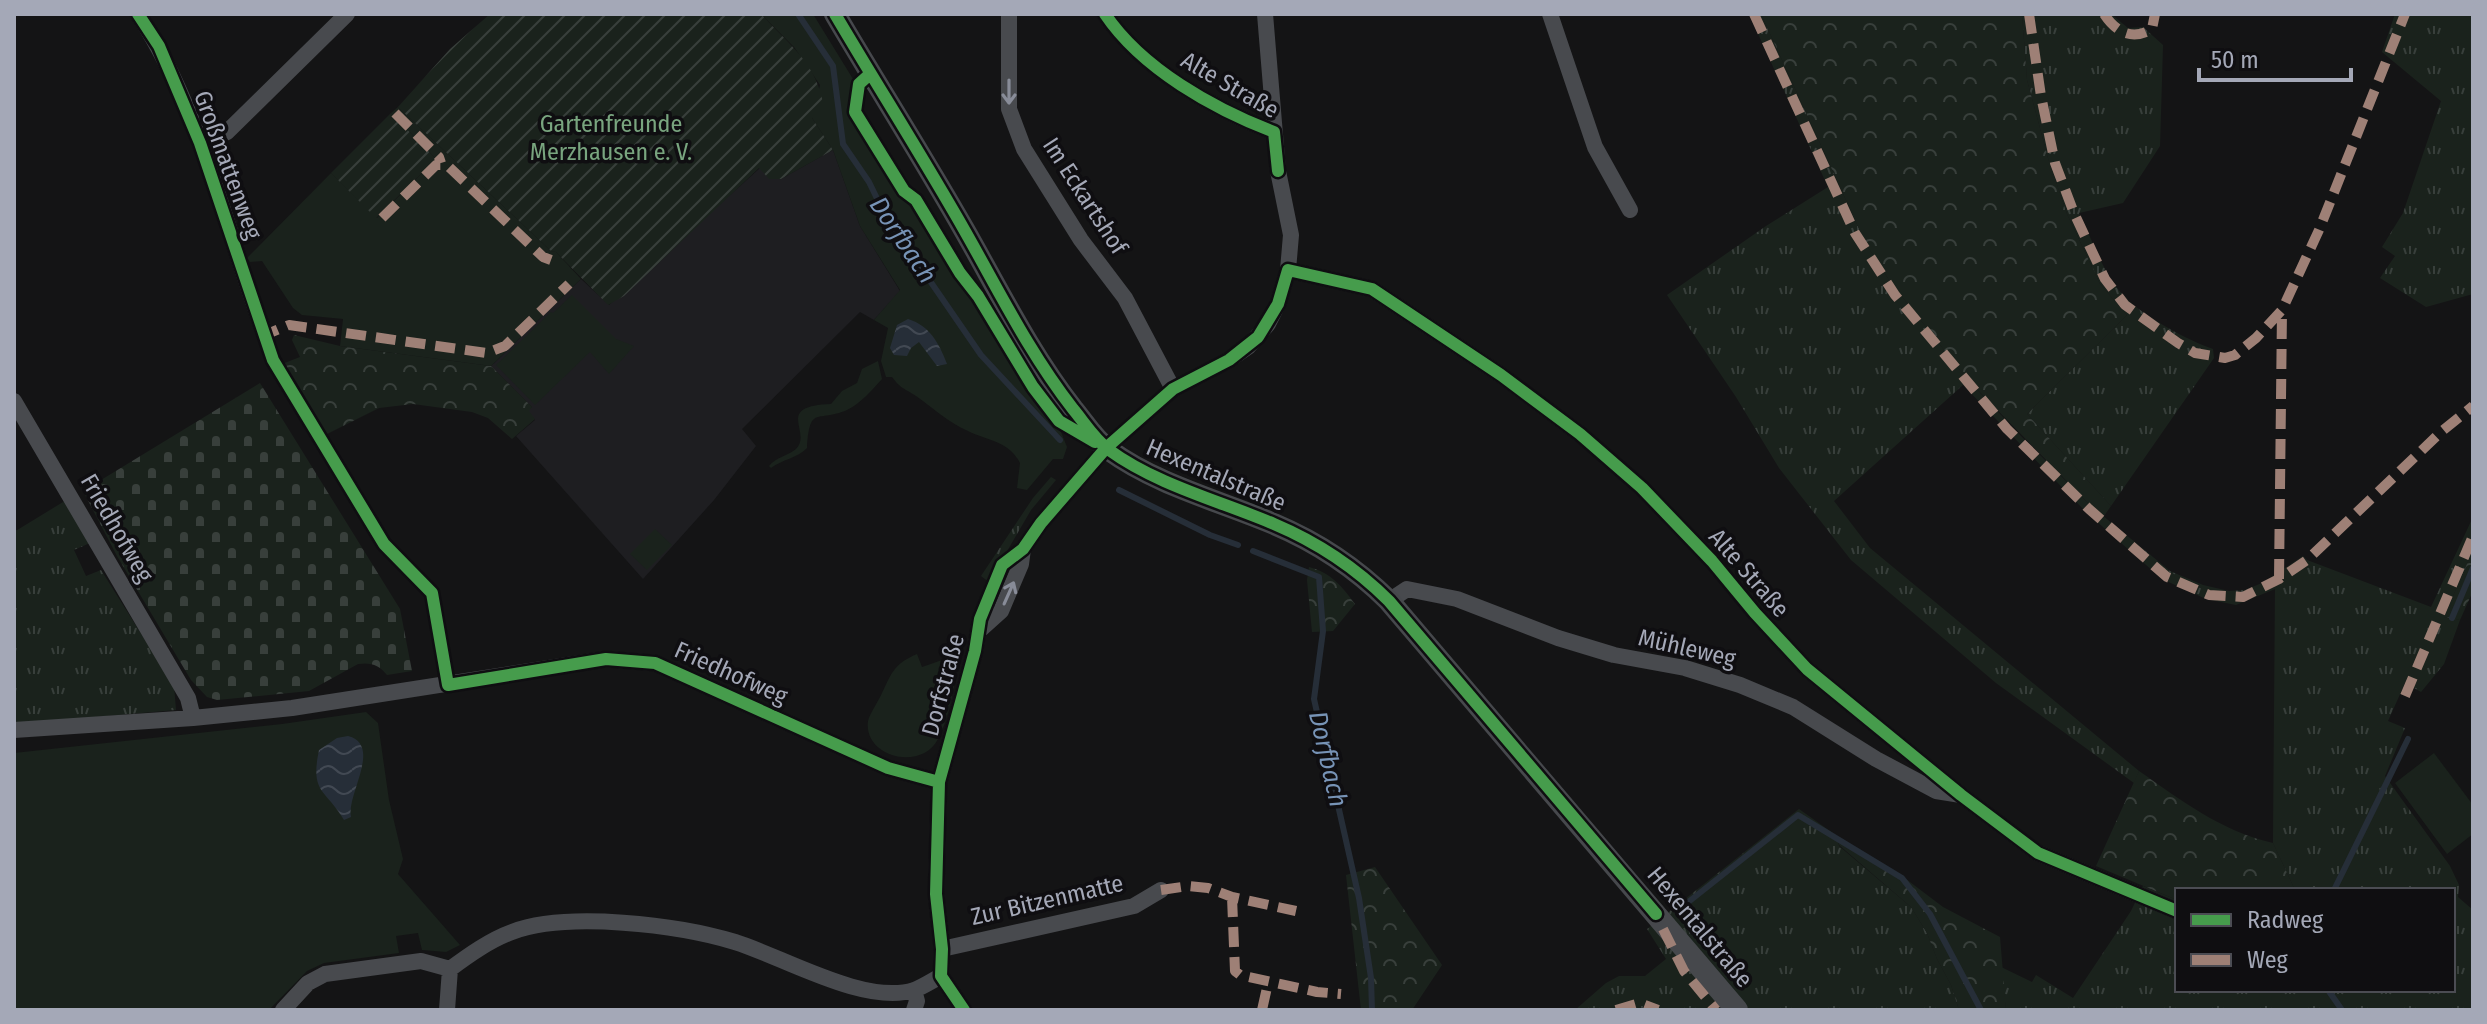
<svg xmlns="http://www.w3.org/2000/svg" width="2487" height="1024" font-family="'Fira Sans Condensed',sans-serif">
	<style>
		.built { fill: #1e1e21 }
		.grass { fill: url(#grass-tufts) }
		.forest { fill: url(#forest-crowns) }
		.cemetery { fill: url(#cemetery-stones) }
		.park { fill: #1a221c }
		.garden { fill: url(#garden-furrows) }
		.water { fill: url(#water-waves) }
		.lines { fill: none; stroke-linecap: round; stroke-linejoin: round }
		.stream { stroke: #262e38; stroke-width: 6 }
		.minor { stroke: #484a4e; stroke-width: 16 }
		.secondary { stroke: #46484c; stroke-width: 22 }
		.quiet { stroke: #9e8076; stroke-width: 10; stroke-dasharray: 20 10; stroke-linecap: butt }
		.cycleway-casing { stroke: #0f0e11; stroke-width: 17 }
		.cycleway { stroke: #469c4c; stroke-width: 12 }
		.oneway { stroke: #888c98 }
		.labels { text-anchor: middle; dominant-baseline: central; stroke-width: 7; stroke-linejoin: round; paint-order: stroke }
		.street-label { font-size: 24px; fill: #a4a8b7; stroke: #0f0e11 }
		.park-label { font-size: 24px; fill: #79a57f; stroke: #0f0e11 }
		.water-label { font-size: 26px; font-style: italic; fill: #7793b6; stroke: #0f0e11 }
	</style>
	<defs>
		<pattern id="grass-tufts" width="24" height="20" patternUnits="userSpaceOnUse" patternTransform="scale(2)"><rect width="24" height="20" fill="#1a221c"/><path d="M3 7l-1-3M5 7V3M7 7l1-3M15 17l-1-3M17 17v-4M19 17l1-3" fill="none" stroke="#383f3b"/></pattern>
		<pattern id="forest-crowns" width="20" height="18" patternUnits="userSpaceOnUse" patternTransform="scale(2)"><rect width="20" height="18" fill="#1a221c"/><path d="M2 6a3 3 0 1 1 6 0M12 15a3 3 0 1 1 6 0" fill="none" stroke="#383f3b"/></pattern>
		<pattern id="cemetery-stones" width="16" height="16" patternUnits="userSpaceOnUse" patternTransform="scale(2)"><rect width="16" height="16" fill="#1a221c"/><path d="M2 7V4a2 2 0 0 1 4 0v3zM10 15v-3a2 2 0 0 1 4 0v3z" fill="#383f3b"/></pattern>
		<pattern id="garden-furrows" width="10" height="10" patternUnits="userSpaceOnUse" patternTransform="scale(2)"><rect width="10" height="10" fill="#1a221c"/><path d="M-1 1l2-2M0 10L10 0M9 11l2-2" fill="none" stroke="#383f3b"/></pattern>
		<pattern id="water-waves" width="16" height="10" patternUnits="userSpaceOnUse" patternTransform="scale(2)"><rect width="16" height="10" fill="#262e38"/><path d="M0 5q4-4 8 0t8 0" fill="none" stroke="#424953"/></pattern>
	</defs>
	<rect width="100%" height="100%" fill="#141415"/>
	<path class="built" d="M833,150L860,226L900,291L874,320L860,312L742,429L756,446L714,500L643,579L516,436L535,420L528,411L532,407L491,366L581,279L609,305L760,168L781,179Z"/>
	<path class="grass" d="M1749,14H1761L1866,244L1889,280L1967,379L2020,435L2091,506L2170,571L2203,585L2229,591L2245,590L2262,583L2303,556L2307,560L2431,607L2473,517V550L2444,617L2460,620L2444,664L2421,692L2405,683L2388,721L2405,728L2385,776L2450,866L2459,885L2458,897L2473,910V1010H2006L2001,967L2032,982L2036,975L2073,998L2131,911L2143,886L2177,900V990H2453V890H2295L2273,843L2275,589L2236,605L2206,599L2162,579L2086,512L1963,385L1834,501L1870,548L2139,771L2134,783L1996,683L1851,560L1779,468L1736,397L1667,295L1766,226L1828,187Z
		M2022,14H2111L2128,28L2143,27L2163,45L2160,146L2123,203L2079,213C2093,241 2104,277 2127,299C2145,317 2189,341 2213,349L2214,358L2111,506L2027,414L2127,315L2100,284L2067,214L2048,158L2027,80Z
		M2395,14H2473V294L2426,307L2380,278L2395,256L2382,247L2403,213L2441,101L2382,52Z
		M1051,477L1056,480L1031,510L989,582L981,576L1033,498Z
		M68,499L90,543L74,550L86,576L101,570L174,686L176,710L14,724V532Z
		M1799,809L1837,836L1839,846L1911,907L1927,933L1937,959L1951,985L1959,1010H1575L1606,983L1619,976H1645L1666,959L1647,929Z"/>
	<path class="forest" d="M1761,14H2022L2027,80L2048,158L2067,214L2100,284L2127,315L2027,414L2111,506L2104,516L2091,506L1967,379L1889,280L1866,244Z
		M294,335L340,346L491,366L532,407L529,411L535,419L512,439L488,418L472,412L413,404L379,408L325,435L282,364L300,357L292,340Z
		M2473,550V591L2460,620L2444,617Z
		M1309,567C1331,573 1342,586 1355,604L1333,631L1312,632L1307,580Z
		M2139,771C2182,801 2221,831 2273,843L2295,890H2177V900L2096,866Z
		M1837,836L1898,873L1943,907L2000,937L2006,1010H1959L1951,985L1937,959L1927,933L1911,907L1839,845Z
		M1375,867L1442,965L1412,1010H1361L1346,875Z"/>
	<path class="cemetery" d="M260,383L400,609L412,671L387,675C379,665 371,662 358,664L309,691L217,700L207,697L191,680L117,556L83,491Z"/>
	<path class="park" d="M761,14H813L853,79L852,115L901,191L923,217L948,264L974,298L1027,386L1061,432L1067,447L1063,459H1053L1027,490L1017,488L1020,463C1009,441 988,441 968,431C948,422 933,408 916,396C904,388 901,389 892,377H886L881,361L888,328L874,320L900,290L860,226L833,150L812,118L820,85L794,47Z
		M398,107L551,251L556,252L581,279L491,366L340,346L343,319L302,315L293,308L262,261L250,262L247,258L331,173L377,218L436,159L391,113Z
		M572,295L616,339L634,346L609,374L590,352L535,405L496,365L551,312L553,313Z
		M878,361L882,379C871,391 861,403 847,410C817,423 810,404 807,448C796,459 783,459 771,468L769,466C776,457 788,456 796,449C813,432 773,406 831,404L842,391L857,383L862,369Z
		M655,529L672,545L647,570L630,554Z
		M953,645L960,655C954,682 951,715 938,739C921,772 863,757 868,721C870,713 878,702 882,693C892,672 894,664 917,654L922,667L945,659L941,647Z
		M366,712L378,723L389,800L403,859L398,874L460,945L446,952L422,950L418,933L396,936L399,953L324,963L307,971L269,1010H14V753L282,724Z
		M2434,753L2473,805V834L2447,854L2395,783Z"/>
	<path class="garden" d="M490,14H761C790,46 817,63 824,108L812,118L833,150L781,179H769L759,168L624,296L608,305L556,252L551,251L398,107L450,49Z
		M391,113L436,159L376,218L331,173Z"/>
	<path class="water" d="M908,319C930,326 939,343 947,364L937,366L919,342L911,348L907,356L894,355L890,348L897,325Z
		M348,736C383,745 346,795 351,817L344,820C325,788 310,794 319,750L337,738Z"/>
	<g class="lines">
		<path class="stream" d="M798,14L833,66L843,144L869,182L886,217L981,355L1060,440
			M1119,490L1210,535L1238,545
			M1253,551L1319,577L1323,631L1314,699L1359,898L1371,978L1372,1010
			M2452,618L2473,568
			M2334,890L2408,739
			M1677,911L1798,815L1902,878L1930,914L1981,1010
			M2328,990L2342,1010"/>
		<path class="minor" d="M138,14C201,110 225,229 265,335
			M1009,14V109L1024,149L1081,240L1125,298L1173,389
			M1105,14C1142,69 1214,109 1274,132
			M1550,14L1595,147L1630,210
			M200,143L227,132L347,14
			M1288,270L1372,289L1501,375L1580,434L1642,488L1712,561L1755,613L1807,669L1961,795L2038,853L2177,911
			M14,401L188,698L193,718
			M1389,601L1407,589L1457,599L1558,638L1614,655L1685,668L1740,685L1793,707L1876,759L1936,791L1961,795
			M981,629L1001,611L1021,564L1023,549
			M14,730L193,718L292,708L606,659L655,663L888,768L939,782
			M942,949L1134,906L1161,890
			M941,976L942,949L936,894L939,782L975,651L980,619L1002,565L1023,549L1041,523L1106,448L1173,389L1229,360L1248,347L1268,324L1278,304L1288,270L1291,235L1278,171L1265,14
			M941,976L964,1010
			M283,1010L308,983L325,974L421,961L450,969
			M447,1010L450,969C469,955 490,940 512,932C567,911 679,925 735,942C781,956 865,1006 914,990C923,987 933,980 941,976
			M914,1010L917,1001L914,990"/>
		<path class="secondary" d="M835,14C878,87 924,159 966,233C1000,293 1030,354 1073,409C1084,422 1094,439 1109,450C1157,485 1220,501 1274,524C1319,543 1355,567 1389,601L1737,1010"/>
		<path class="quiet" d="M1754,14L1855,233L1895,295L2007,429L2089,509L2167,577L2209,595L2243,597L2279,579L2307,560L2441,432L2473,406
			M2029,14L2041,96L2055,163L2074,213L2105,279L2125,305L2178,343L2195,353L2225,358L2235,355L2256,338L2282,310L2319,230L2405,14
			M2104,14C2116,32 2132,41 2152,29L2155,14
			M395,113L439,157L441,163
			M382,218L436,165H447L543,257L551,260
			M267,341L265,335L289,325L487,353L505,346L569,284
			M2279,579L2282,310
			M2405,696L2473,536
			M1161,890L1189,886L1208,888L1232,897L1296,911
			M1232,897L1235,971L1240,975L1317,992L1341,994
			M1663,929L1684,971L1716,1010
			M1262,1010L1268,983
			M1616,1010L1640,1003L1658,1010"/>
		<g class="cycleway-casing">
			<path id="cycleway" d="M138,14L159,46L200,143L273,360L384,544L432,593L448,685L606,659L655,663L888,768L939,782
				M835,14C878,87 924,159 966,233C1000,293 1030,354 1073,409C1084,422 1094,439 1109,450C1157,485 1220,501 1274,524C1319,543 1355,567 1389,601L1656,914
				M1105,14C1142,69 1214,109 1274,132L1278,171
				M870,74L859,84L855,112L904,191L916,200L960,273L978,296L1033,387L1059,421L1095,442
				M964,1010L941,976L942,949L936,894L939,782L975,651L980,619L1002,565L1023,549L1041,523L1106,448L1173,389L1229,360L1258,337L1278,304L1288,270L1372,289L1501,375L1580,434L1642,488L1712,561L1755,613L1807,669L1961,795L2038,853L2177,911"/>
		</g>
		<use href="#cycleway" class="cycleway"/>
	</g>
	<defs><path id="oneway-shaft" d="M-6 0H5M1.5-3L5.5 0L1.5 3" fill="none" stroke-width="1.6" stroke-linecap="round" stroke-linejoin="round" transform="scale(2)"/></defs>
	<g class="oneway">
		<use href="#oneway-shaft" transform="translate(1009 92) rotate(90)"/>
		<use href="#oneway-shaft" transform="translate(1009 593) rotate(-66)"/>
	</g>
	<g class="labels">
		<g class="street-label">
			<text transform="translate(1230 85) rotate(30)">Alte Straße</text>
			<text transform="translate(228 165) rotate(70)">Großmattenweg</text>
			<text transform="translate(1085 196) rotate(57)">Im Eckartshof</text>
			<text transform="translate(1216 475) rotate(23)">Hexentalstraße</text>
			<text transform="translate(117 528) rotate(60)">Friedhofweg</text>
			<text transform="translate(1749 573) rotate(49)">Alte Straße</text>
			<text transform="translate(1687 648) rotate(13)">Mühleweg</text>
			<text transform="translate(731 673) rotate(24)">Friedhofweg</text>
			<text transform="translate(943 685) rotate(-75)">Dorfstraße</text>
			<text transform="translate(1047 900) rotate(-13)">Zur Bitzenmatte</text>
			<text transform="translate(1700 927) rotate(50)">Hexentalstraße</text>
		</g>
		<g class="park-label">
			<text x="611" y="124">Gartenfreunde<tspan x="611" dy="28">Merzhausen e. V.</tspan></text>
		</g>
		<g class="water-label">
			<text transform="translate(903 240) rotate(56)">Dorfbach</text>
			<text transform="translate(1328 759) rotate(77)">Dorfbach</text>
		</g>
	</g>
	<rect width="2487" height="1024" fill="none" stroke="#a4a8b7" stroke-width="32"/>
	<rect x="2175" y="888" width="280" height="104" fill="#0f0e11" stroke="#4b4c53" stroke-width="2"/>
	<rect x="2191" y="914" width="40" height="12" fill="#469c4c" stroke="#4b4c53" stroke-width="2"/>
	<text x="2247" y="928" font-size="24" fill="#a4a8b7">Radweg</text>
	<rect x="2191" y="954" width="40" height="12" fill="#9e8076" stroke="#4b4c53" stroke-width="2"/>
	<text x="2247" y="968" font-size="24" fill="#a4a8b7">Weg</text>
	<path d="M2199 68v12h152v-12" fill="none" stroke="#a4a8b7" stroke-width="4"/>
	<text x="2211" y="68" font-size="24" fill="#a4a8b7" stroke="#0f0e11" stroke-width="6" paint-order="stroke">50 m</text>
</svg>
